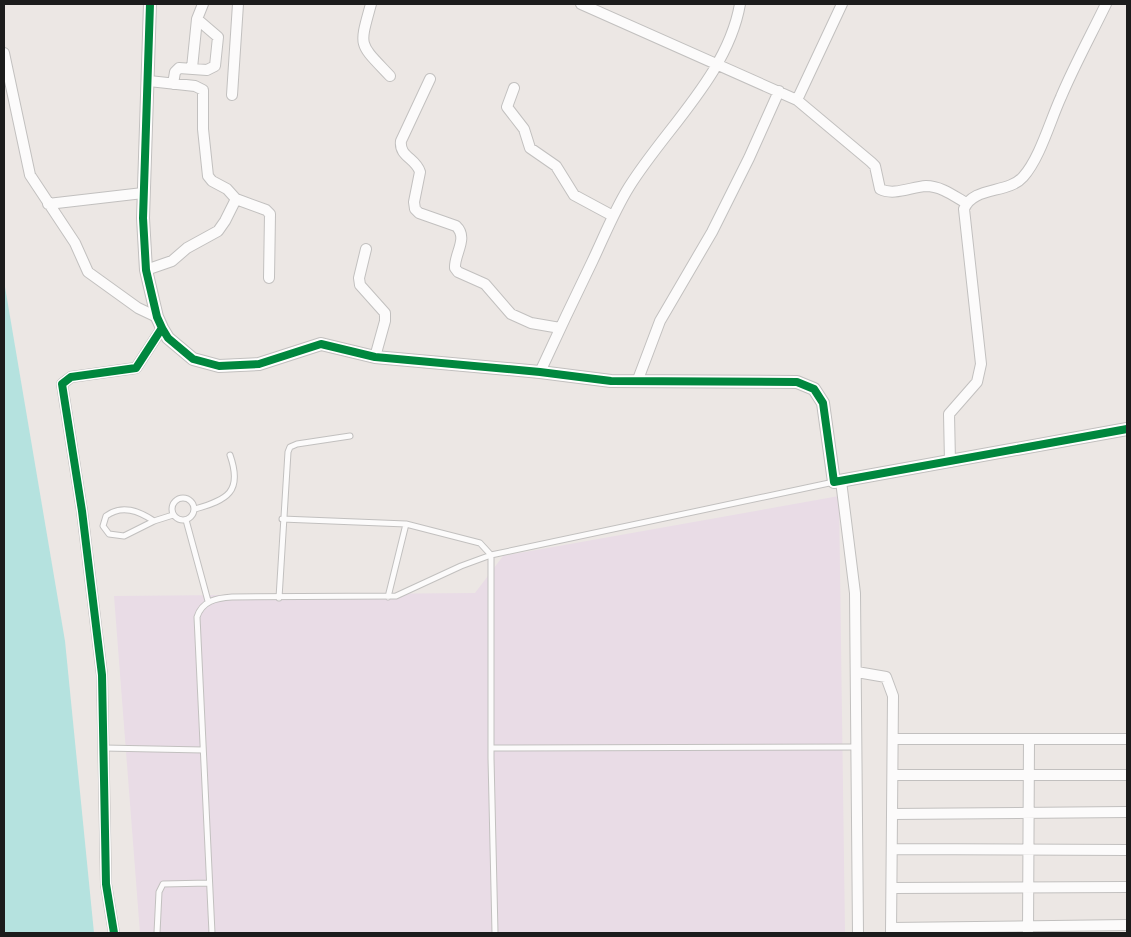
<svg xmlns="http://www.w3.org/2000/svg" width="1131" height="937" font-family="'PT Sans Narrow',sans-serif">
	<style>
		.industrial { fill: #e9dce6 }
		.water { fill: #b5e2df }
		.lines { fill: none; stroke-linecap: round; stroke-linejoin: round }
		.service-casing { stroke: #c2c0bf; stroke-width: 7 }
		.minor-casing { stroke: #c2c0bf; stroke-width: 12 }
		.tertiary-casing { stroke: #c2c0bf; stroke-width: 14 }
		.service { stroke: #fcfbfb; stroke-width: 5 }
		.minor { stroke: #fcfbfb; stroke-width: 10 }
		.tertiary { stroke: #fcfbfb; stroke-width: 12 }
		.cycleway-casing { stroke: #fff; stroke-width: 11 }
		.cycleway { stroke: #00873e; stroke-width: 8 }
	</style>
	<rect width="100%" height="100%" fill="#ece7e4"/>
	<path class="industrial" d="M839,496L845,933H140L114,596L475,593L503,556Z"/>
	<path class="water" d="M4,281L65,641L94,933H4Z"/>
	<g class="lines">
		<g class="service-casing">
			<path id="service" d="M172 509a11 11 0 1 1 22 0a11 11 0 1 1-22 0Z
				M195,509C227,500 243,492 230,455
				M282,519L406,524L480,543L491,555V758L495,933
				M186,520L208,601
				M154,521C139,511 122,504 106,516L103,526L109,534L124,536L154,521L173,515
				M388,597L406,524
				M279,598L288,452L290,447L297,444L350,436
				M104,748L203,750
				M491,748L858,747
				M157,933L159,892L163,884L209,883
				M212,933L197,617C202,601 216,598 232,597L396,596L461,566L491,555L834,482"/>
		</g>
		<g class="minor-casing">
			<path id="minor" d="M371,4C359,48 358,42 390,76
				M581,4L797,100
				M842,4L797,100L871,162L875,166L880,189C894,196 911,187 926,186C941,186 954,196 966,203
				M4,53L30,175L75,243L88,272L138,308L157,317
				M192,68L197,19L203,4
				M430,79L401,141C399,157 416,158 420,172L414,202L415,209L419,213L456,226C469,238 454,254 455,268L458,272L485,284L511,314L531,323L560,328
				M149,81L195,86L203,90V129L208,176L212,181L227,189L236,199L266,210L270,214L269,278
				M173,84L175,72L179,68L207,70L215,66L218,37L197,19
				M514,88L507,107L524,129L530,148L556,166L574,195L613,216
				M232,95L238,4
				M48,204L143,193
				M366,249L359,278L360,285L385,313V321L375,357
				M146,270L172,261L187,248L218,231L225,221L236,199
				M540,372C557,335 574,299 592,262C604,237 614,211 629,187C665,129 728,74 740,4
				M637,382L660,321L712,232L749,158L779,91
				M950,462L949,414L977,382L981,364L964,209C973,186 1008,194 1023,177C1040,158 1050,121 1061,97C1074,66 1091,35 1106,4
				M841,481L855,593L858,933
				M857,672L886,677L893,696L891,933
				M893,739H1127
				M893,775H1127
				M893,814L1127,812
				M892,849L1127,850
				M892,888L1127,887
				M891,928L1127,925
				M114,933L106,884L102,675L82,511L62,384L71,377L136,368L162,328
				M1028,933L1029,739"/>
		</g>
		<g class="tertiary-casing">
			<path id="tertiary" d="M150,4L143,218L146,270L157,317L162,328L168,338L193,359L219,366L259,364L321,344L375,357L540,372L611,381L797,382L814,389L823,403L834,482L1127,429"/>
		</g>
		<use href="#service" class="service"/>
		<use href="#minor" class="minor"/>
		<use href="#tertiary" class="tertiary"/>
		<g class="cycleway-casing">
			<path id="cycleway" d="M150,4L143,218L146,270L157,317L162,328L168,338L193,359L219,366L259,364L321,344L375,357L540,372L611,381L797,382L814,389L823,403L834,482L1127,429
				M114,933L106,884L102,675L82,511L62,384L71,377L136,368L162,328"/>
		</g>
		<use href="#cycleway" class="cycleway"/>
	</g>
	<rect width="1131" height="937" fill="none" stroke="#1c1c1c" stroke-width="10"/>
</svg>
